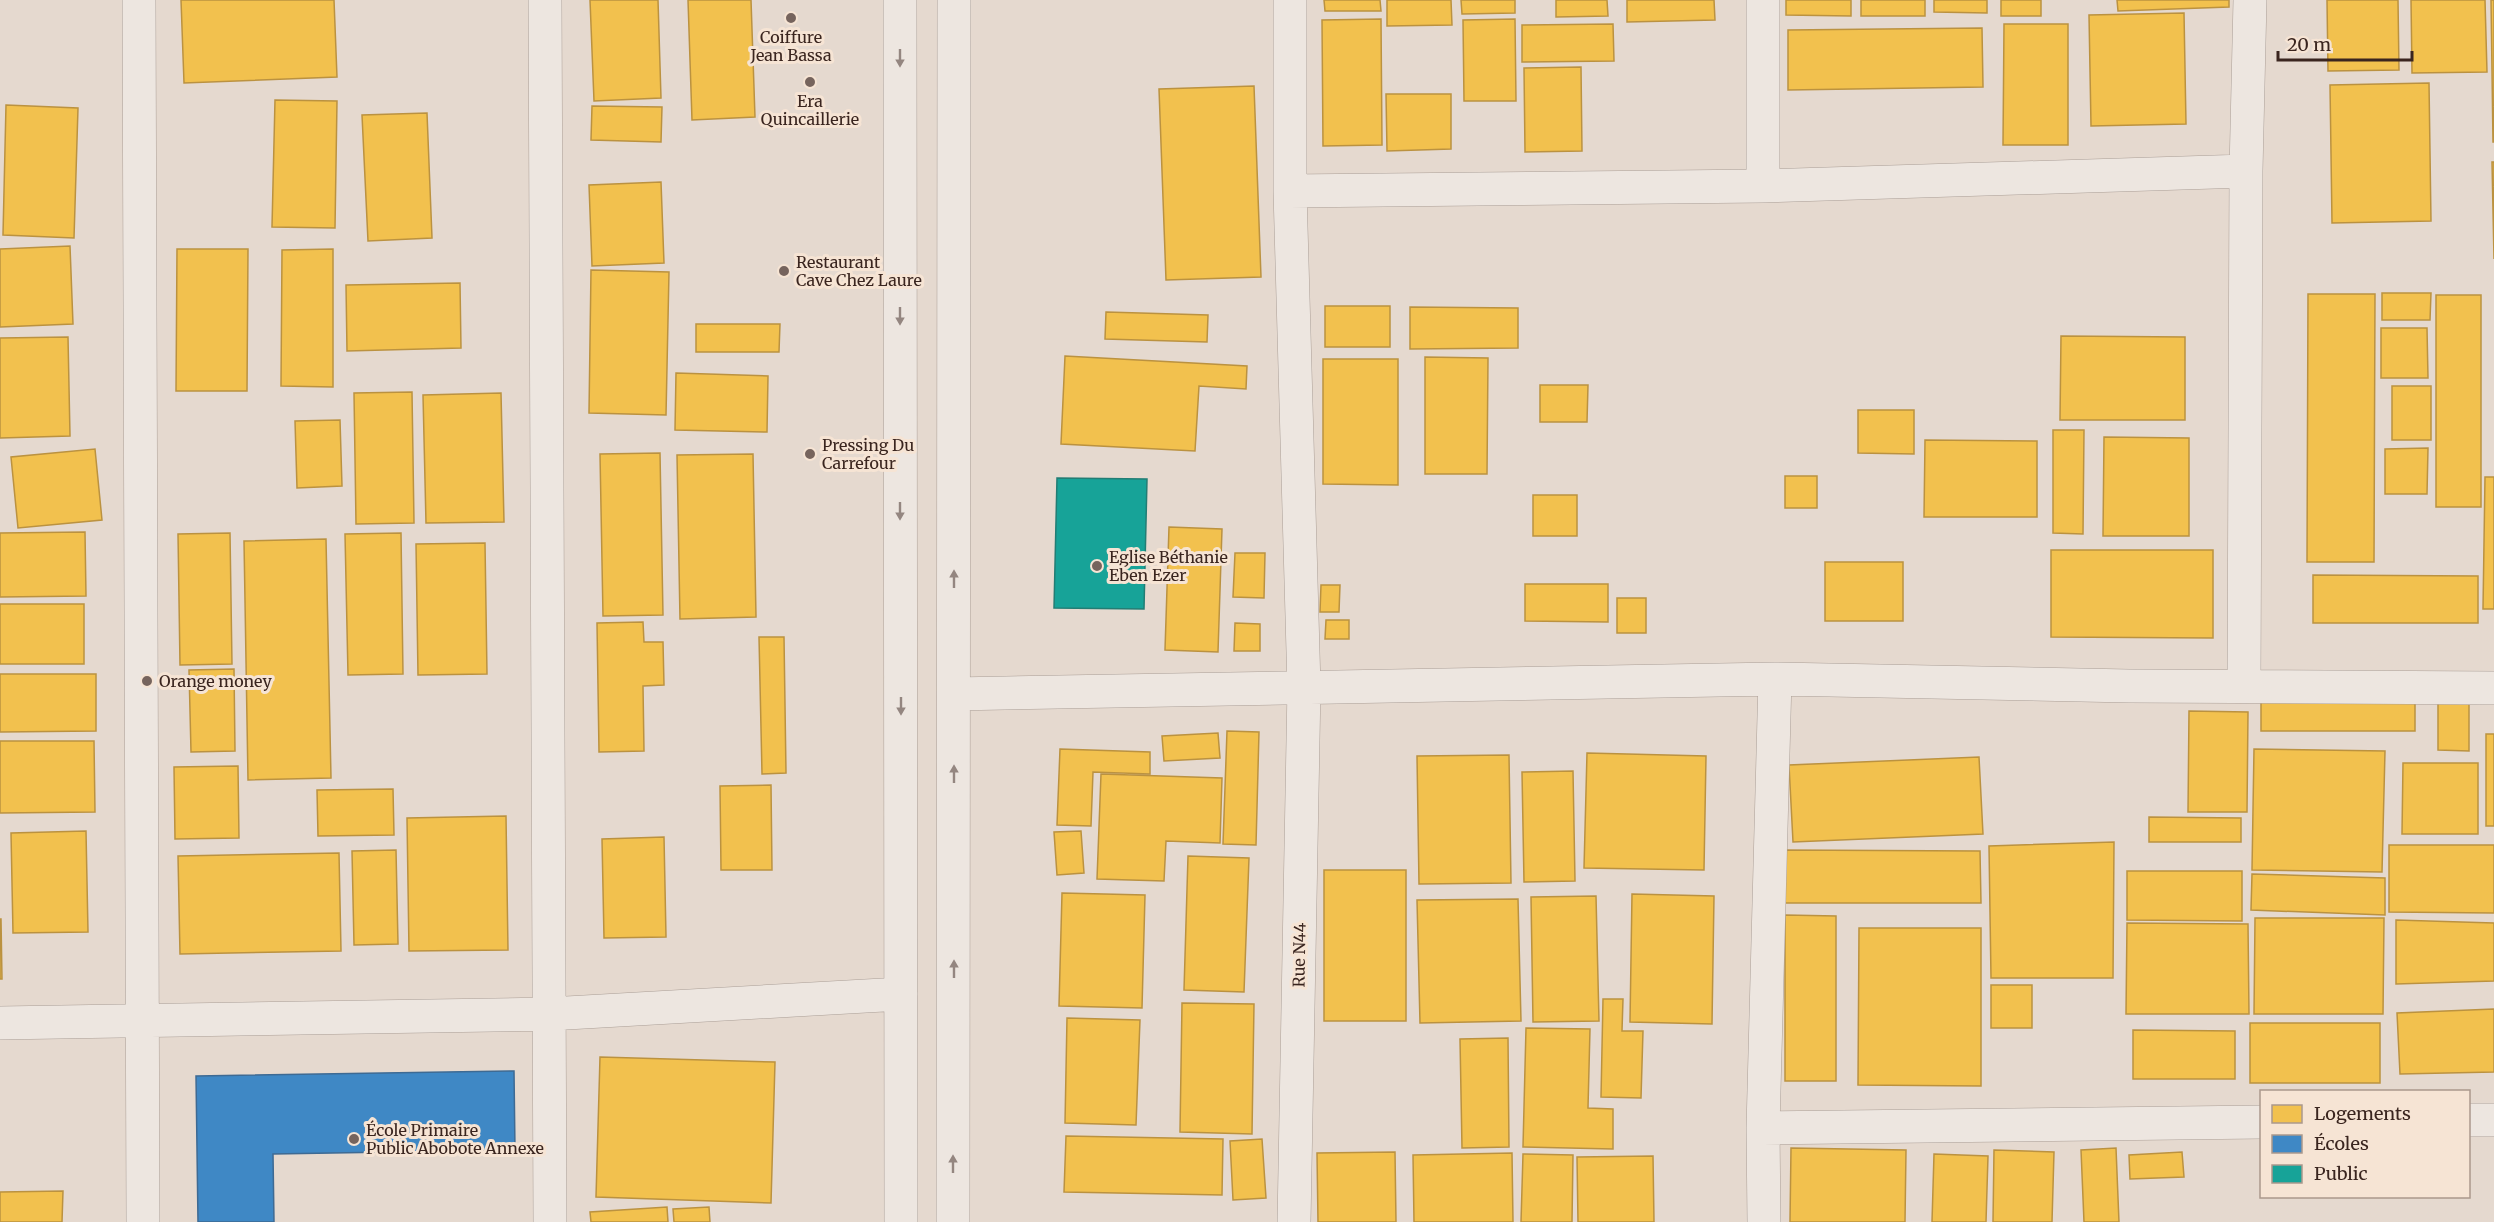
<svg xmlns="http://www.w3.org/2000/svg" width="2494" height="1222" font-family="Merriweather,serif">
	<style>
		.homes { fill: #f2c14e; stroke: #bb9240; stroke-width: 1.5 }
		.schools { fill: #3f88c5; stroke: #3e6a93; stroke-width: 1.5 }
		.public { fill: #17a398; stroke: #227d74; stroke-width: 1.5 }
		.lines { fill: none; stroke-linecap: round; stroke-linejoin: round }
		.minor-casing { stroke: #ab9f97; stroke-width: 34 }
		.minor { stroke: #ede6e0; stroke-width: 33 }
		.oneway { fill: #948680 }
		.poi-dot { fill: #76645d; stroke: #f6e4d4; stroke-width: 2 }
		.labels { text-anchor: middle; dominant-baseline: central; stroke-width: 6; stroke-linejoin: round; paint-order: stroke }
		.poi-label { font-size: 16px; fill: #3a251f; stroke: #f6e4d4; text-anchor: start }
		.street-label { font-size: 16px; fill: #3a251f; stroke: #f6e4d4 }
	</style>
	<rect width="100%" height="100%" fill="#e5d9cf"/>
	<path class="homes" d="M181,0H334L337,77L184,83Z
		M590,0H658L661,98L594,101Z
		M688,0H751L755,117L692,120Z
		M1324,0H1380L1381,11H1325Z
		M1387,0H1451L1452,25L1387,26Z
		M1461,0H1515V13L1462,14Z
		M1556,0H1607L1608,16L1556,17Z
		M1627,0H1714L1715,20L1627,22Z
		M1786,0H1851V16L1786,15Z
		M1861,0H1925V16H1861Z
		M1934,0H1987V13L1934,12Z
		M2001,0H2041V16H2001Z
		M2117,0H2229V7L2118,11Z
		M2327,0H2398L2399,70L2328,71Z
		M2411,0H2485L2487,72L2412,73Z
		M2491,0H2494V142H2493Z
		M2184,13L2186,124L2091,126L2089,15Z
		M1381,19L1382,145L1323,146L1322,20Z
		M1515,19L1516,101H1464L1463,20Z
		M1613,24L1614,61L1522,62V25Z
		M2004,24H2068V145H2003Z
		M1982,28L1983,87L1788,90V30Z
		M1581,67L1582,151L1525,152L1524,68Z
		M2429,83L2431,221L2332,223L2330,85Z
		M1254,86L1261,277L1166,280L1159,89Z
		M1386,94H1451V149L1387,151Z
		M275,100L337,101L335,228L272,227Z
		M6,105L78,108L74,238L3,235Z
		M592,106L662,107L661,142L591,140Z
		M427,113L432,238L368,241L362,115Z
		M2492,162H2494V259Z
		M661,182L664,263L592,266L589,185Z
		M70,246L73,324L0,327V249Z
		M177,249H248L247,391H176Z
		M333,249V387L281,386L282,250Z
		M591,270L669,272L666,415L589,413Z
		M460,283L461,348L347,351L346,285Z
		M2382,293H2431L2430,320H2382Z
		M2308,294H2375L2374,562H2307Z
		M2436,295H2481V507H2436Z
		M1325,306H1390V347H1325Z
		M1410,307L1518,308V348L1410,349Z
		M1106,312L1208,315L1207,342L1105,339Z
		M696,324H780L779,352H696Z
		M2381,328H2427L2428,378H2381Z
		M2061,336L2185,337V420H2060Z
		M68,337L70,436L0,438V338Z
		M1065,356L1247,366L1246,389L1199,386L1195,451L1061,444Z
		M1425,357L1488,358L1487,474H1425Z
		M1323,359H1398V485L1323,484Z
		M676,373L768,376L767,432L675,430Z
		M1540,385H1588L1587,422H1540Z
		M2392,386H2431V440H2392Z
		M412,392L414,523L356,524L354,393Z
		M501,393L504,522L426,523L423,395Z
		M1858,410H1914V454L1858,453Z
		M340,420L342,486L297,488L295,421Z
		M2053,430H2084L2083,534L2053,533Z
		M2104,437L2189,438V536H2103Z
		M1925,440L2037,441V517H1924Z
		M2428,448L2427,494H2385V449Z
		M95,449L102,520L18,528L11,457Z
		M660,453L663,615L603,616L600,454Z
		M753,454L756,617L680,619L677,455Z
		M1785,476H1817V508H1785Z
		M2485,477H2494V609H2483Z
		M1533,495H1577V536H1533Z
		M1169,527L1222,529L1218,652L1165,650Z
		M85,532L86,596L0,597V533Z
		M230,533L232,664L180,665L178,534Z
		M401,533L403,674L348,675L345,534Z
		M326,539L331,778L248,780L244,541Z
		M485,543L487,674L418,675L416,544Z
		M2051,550H2213V638L2051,637Z
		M1235,553H1265L1264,598L1233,597Z
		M1825,562H1903V621H1825Z
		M2313,575L2478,576V623H2313Z
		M1525,584H1608V622L1525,621Z
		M1321,585H1340L1339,612H1320Z
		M1617,598H1646V633H1617Z
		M0,604H84V664H0Z
		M1326,620H1349V639H1325Z
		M643,622L644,642H663L664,685L643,686L644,751L599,752L597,623Z
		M1235,623L1260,624V651H1234Z
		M759,637H784L786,773L762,774Z
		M234,669L235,751L191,752L189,670Z
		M0,674H96V731L0,732Z
		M2438,696L2469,697V751L2438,750Z
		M2261,697H2415V731H2261Z
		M2189,711L2248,712L2247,812H2188Z
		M1227,731L1259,732L1256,845L1223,844Z
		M1218,733L1220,758L1164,761L1162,736Z
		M2486,734H2494V826H2486Z
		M0,741H94L95,812L0,813Z
		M1060,749L1150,752V774L1093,772L1091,826L1057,825Z
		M2254,749L2385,751L2382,872L2252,870Z
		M1587,753L1706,756L1704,870L1584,868Z
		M1509,755L1511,883L1419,884L1417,756Z
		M1979,757L1983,834L1793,842L1789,765Z
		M2403,763H2478V834H2402Z
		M238,766L239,838L175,839L174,767Z
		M1573,771L1575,881L1524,882L1522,772Z
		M1101,774L1222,778L1220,843L1166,841L1164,881L1097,879Z
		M771,785L772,870H721L720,786Z
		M393,789L394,835L318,836L317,790Z
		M506,816L508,950L409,951L407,818Z
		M2149,817L2241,818V842H2149Z
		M86,831L88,932L13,933L11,833Z
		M1081,831L1084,873L1057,875L1054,832Z
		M664,837L666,937L604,938L602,839Z
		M2114,842L2113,978H1991L1989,846Z
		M2389,845H2494V913L2389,912Z
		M396,850L398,944L354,945L352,851Z
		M1781,850L1980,851L1981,903H1781Z
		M339,853L341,951L180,954L178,856Z
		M1188,856L1249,858L1244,992L1184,990Z
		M1324,870H1406V1021H1324Z
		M2127,871H2242V921L2127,920Z
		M2252,874L2385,878V915L2251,910Z
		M1062,893L1145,895L1142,1008L1059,1006Z
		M1632,894L1714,896L1712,1024L1630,1022Z
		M1596,896L1599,1021L1533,1022L1531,897Z
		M1518,899L1521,1021L1420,1023L1417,900Z
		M1785,915L1836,916V1081H1785Z
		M2255,918H2384L2383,1014H2254Z
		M0,919H1L2,979H0Z
		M2396,920L2494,923V981L2396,984Z
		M2127,923L2248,924L2249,1014H2126Z
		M1859,928H1981V1086L1858,1085Z
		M1991,985H2032V1028H1991Z
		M1603,999H1623L1622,1031H1643L1641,1098L1601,1097Z
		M1182,1003L1254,1004L1252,1134L1180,1132Z
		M2494,1009V1072L2400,1074L2397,1013Z
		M1067,1018L1140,1020L1136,1125L1065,1123Z
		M2250,1023H2380V1083H2250Z
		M1526,1028L1590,1029L1588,1108L1613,1109V1149L1523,1147Z
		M2133,1030L2235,1031V1079H2133Z
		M1508,1038L1509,1147L1462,1148L1460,1039Z
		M600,1057L775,1062L771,1203L596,1197Z
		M1066,1136L1223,1139L1222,1195L1064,1192Z
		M1262,1139L1266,1198L1233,1200L1230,1141Z
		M1791,1148L1906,1150L1905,1222H1790Z
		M2116,1148L2119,1222H2084L2081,1150Z
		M1994,1150L2054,1152L2052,1222H1993Z
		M1395,1152L1396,1222H1318L1317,1153Z
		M2182,1152L2184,1177L2130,1179L2129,1155Z
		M1512,1153L1513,1222H1414L1413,1155Z
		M1523,1154L1573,1155L1572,1222H1521Z
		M1934,1154L1988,1156L1986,1222H1932Z
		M1653,1156L1654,1222H1578L1577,1157Z
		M63,1191L62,1222H0V1192Z
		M667,1207L668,1222H591L590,1212Z
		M709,1207L710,1222H674L673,1209Z"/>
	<path class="schools" d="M514,1071L515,1150L273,1154L274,1222H198L196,1076Z"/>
	<path class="public" d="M1057,478L1147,479L1144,609L1054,608Z"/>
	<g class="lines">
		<g class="minor-casing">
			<path id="minor" d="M139,0L143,1222
				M545,0L550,1222
				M900,0L901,1222
				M1290,0V191L1304,687L1294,1222
				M1763,0V186
				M1290,191L1763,186L2246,171
				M2244,687L2246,171L2250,0
				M954,694L1775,679L2129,686L2494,688
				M0,1023L549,1014L901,994
				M2468,1120H2494
				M1763,1128L2262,1122
				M953,1222L954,0
				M1764,1222L1763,1128L1775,679"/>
		</g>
		<use href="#minor" class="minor"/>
	</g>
	<defs><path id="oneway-solid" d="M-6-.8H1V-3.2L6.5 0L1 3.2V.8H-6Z" transform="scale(1.5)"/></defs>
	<g class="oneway">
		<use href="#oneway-solid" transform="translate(900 58) rotate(90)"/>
		<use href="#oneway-solid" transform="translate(900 316) rotate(90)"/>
		<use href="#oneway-solid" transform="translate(900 511) rotate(90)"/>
		<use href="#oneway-solid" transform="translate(954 579) rotate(-90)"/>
		<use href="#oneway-solid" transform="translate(901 706) rotate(90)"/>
		<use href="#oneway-solid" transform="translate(954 774) rotate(-90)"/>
		<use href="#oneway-solid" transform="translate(954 969) rotate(-90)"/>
		<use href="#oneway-solid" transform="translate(953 1164) rotate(-90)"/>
	</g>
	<g class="poi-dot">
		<circle cx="791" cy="18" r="6"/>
		<circle cx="810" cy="82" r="6"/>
		<circle cx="784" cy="271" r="6"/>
		<circle cx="810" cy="454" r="6"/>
		<circle cx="1097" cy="566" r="6"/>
		<circle cx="147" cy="681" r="6"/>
		<circle cx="354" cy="1139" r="6"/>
	</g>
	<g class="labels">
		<g class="poi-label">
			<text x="791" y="37" text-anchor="middle">Coiffure<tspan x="791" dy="18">Jean Bassa</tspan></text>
			<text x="810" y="101" text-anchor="middle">Era<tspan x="810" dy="18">Quincaillerie</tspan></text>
			<text x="796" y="262">Restaurant<tspan x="796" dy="18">Cave Chez Laure</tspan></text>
			<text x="822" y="445">Pressing Du<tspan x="822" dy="18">Carrefour</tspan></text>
			<text x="1109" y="557">Eglise Béthanie<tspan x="1109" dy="18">Eben Ezer</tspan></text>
			<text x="159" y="681">Orange money</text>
			<text x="366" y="1130">École Primaire<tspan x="366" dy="18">Public Abobote Annexe</tspan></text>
		</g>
		<g class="street-label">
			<text transform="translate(1299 955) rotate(-89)">Rue N44</text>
		</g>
	</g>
	<rect x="2260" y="1090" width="210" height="108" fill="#f6e4d4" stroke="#ab988c" stroke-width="1.5"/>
	<rect x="2272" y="1105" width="30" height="18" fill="#f2c14e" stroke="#ab988c" stroke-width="1.5"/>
	<text x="2314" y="1120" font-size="18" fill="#3a251f">Logements</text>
	<rect x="2272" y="1135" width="30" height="18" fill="#3f88c5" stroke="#ab988c" stroke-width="1.5"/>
	<text x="2314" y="1150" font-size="18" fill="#3a251f">Écoles</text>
	<rect x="2272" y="1165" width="30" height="18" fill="#17a398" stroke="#ab988c" stroke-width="1.5"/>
	<text x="2314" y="1180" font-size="18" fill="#3a251f">Public</text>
	<path d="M2278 51v9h134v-9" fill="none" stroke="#3a251f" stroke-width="3"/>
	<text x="2287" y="51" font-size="18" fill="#3a251f" stroke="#f6e4d4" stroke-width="4.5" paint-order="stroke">20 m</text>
</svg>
